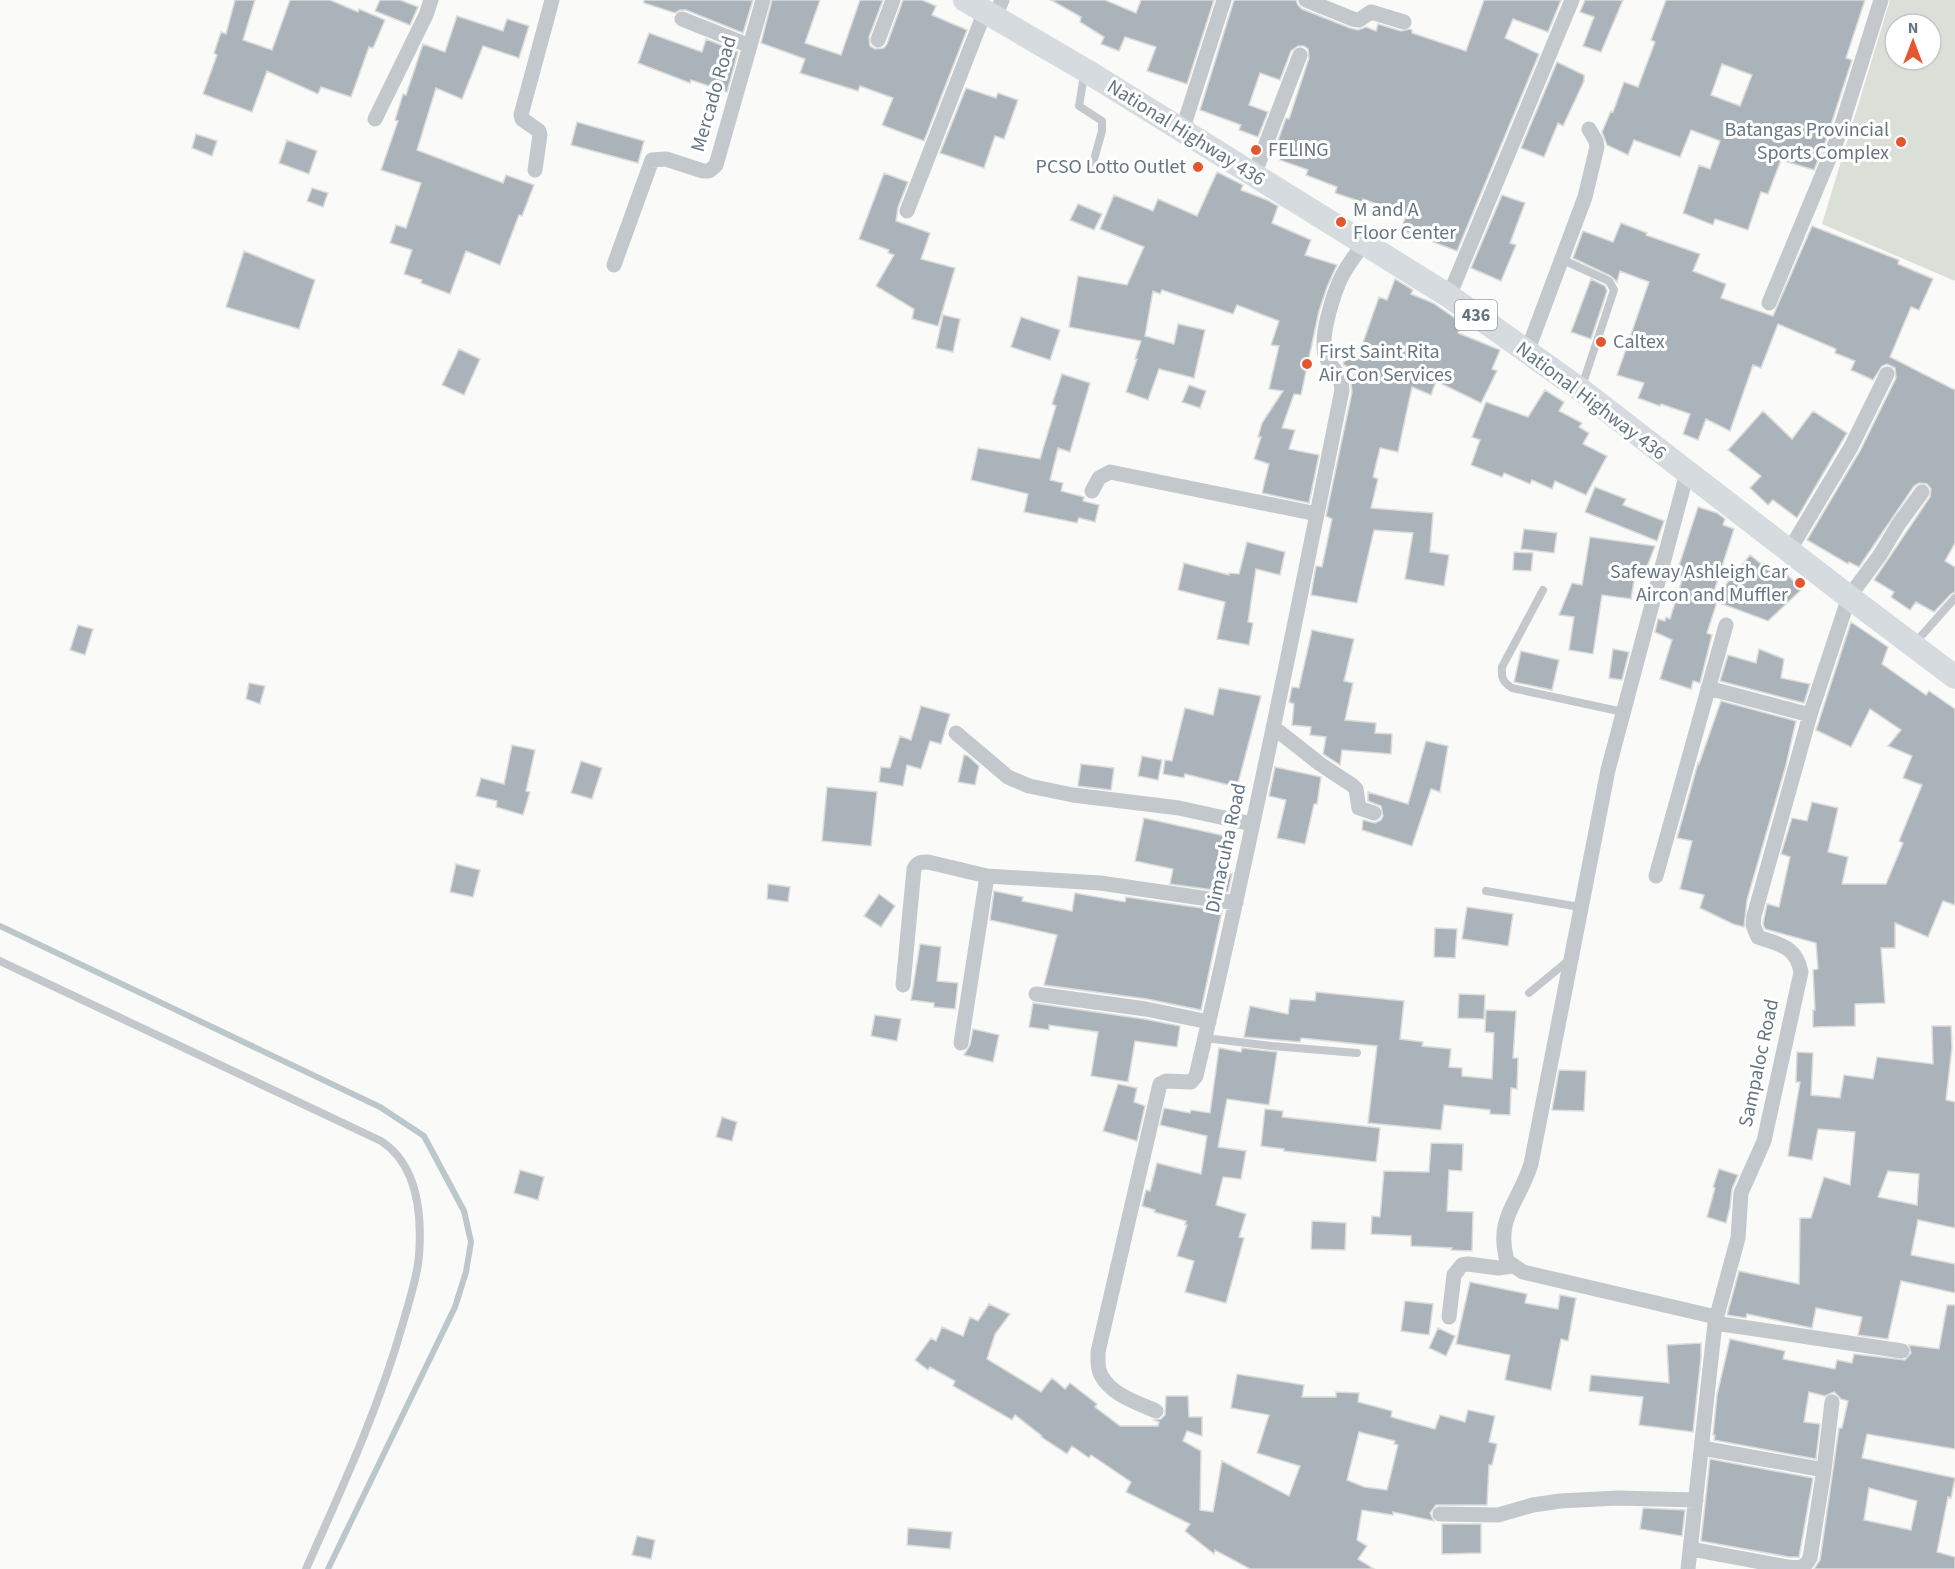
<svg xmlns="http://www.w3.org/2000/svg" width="1955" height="1569" font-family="'Source Sans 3',sans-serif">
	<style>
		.green { fill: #dadfd7; fill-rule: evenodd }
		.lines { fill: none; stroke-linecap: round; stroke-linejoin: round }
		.stream { stroke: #bbc7cb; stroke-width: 6 }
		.building { fill: #aab3b9; stroke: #dcdcda; stroke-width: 1.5; fill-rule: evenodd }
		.service { stroke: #c3c8cc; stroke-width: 8 }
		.minor { stroke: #c3c8cc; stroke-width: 15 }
		.primary { stroke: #d6dbdf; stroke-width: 24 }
		.poi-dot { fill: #e4572e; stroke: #fff; stroke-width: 2 }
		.labels { text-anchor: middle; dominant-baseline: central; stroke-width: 6; stroke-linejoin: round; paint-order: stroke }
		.shield { fill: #fff; stroke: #939fa8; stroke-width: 1.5 }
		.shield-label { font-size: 18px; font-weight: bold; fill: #657683 }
		.street-label { font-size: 20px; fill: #657683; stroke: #fff }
		.poi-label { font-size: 20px; fill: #657683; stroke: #fff; text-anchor: start }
	</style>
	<rect width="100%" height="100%" fill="#fafaf8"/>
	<path class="green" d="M1890,0H1955V281L1822,224ZM1895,24H1931V60H1895Z"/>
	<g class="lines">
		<path class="stream" d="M0,926L380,1107L424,1136L464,1211L471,1242L466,1272L455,1307L328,1569"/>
	</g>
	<path class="building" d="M235,0H255L243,40L272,50L290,0H330L358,12L359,9L385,20L373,48L369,47L351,97L321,87L318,94L267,71L252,112L203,94L217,55L214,53L221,32L226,34Z
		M380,0H400L418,7L410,25L375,11Z
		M644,0H753L743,33L686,10H680L675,13L644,3Z
		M772,0H820L805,43L841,55L860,0H883L869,37L870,46L875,49L884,48L887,44L903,0H922L936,6L932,15L967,30L924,141L882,125L893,98L860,86L858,91L800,73L805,59L761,43Z
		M1051,0H1105L1136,13L1141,0H1214L1187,84L1147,71L1156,47L1125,37L1119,51L1101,44L1104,37L1080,22L1081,17Z
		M1234,0H1296L1298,5L1302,9L1350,28L1358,30L1366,27L1376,31L1378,24L1401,31L1410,29L1412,30V33L1466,51L1484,0H1561L1548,32L1513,19L1505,38L1539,54L1457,251L1401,230L1406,215L1363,199L1362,202L1335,193L1337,187L1306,175L1308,170L1280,160L1285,146L1277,143L1286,118L1289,119L1309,58L1308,49L1304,46H1298L1291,51L1280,80L1260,73L1249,105L1268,112L1258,137L1239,130L1241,125L1200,110Z
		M1585,0H1623L1601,52L1583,46L1594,17L1580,12Z
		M1666,0H1865L1846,58L1852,60L1825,143L1814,170L1781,160L1768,194L1761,192L1748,230L1715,219L1713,225L1683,213L1699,165L1710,169L1720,141L1691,130L1680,157L1634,140L1628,155L1607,145L1602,132L1611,111L1613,112L1624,82L1638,87L1655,42L1651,40ZM1722,64L1752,75L1740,106L1711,95Z
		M457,16L503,31L507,19L529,26L519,58L483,46L462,99L436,88L417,150L503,183L506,175L534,185L522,216L519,215L500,265L466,251L450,294L421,283L422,280L404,274L412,250L390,243L396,225L406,228L421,183L381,170L398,121L395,120L403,94L406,95L423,44L445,52Z
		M649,33L702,52L706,39L738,52L727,92L691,80L690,83L638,63Z
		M1557,62L1584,75V81L1563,126L1558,123L1544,157L1521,148Z
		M966,88L996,98L998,93L1018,100L1004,139L995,136L984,168L940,153Z
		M577,122L644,141L638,163L571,145Z
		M196,134L217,141L212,156L192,148Z
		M287,140L317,151L309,174L279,163Z
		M1217,172L1243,185L1241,190L1267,200L1278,206L1272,223L1311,240L1305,255L1337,265L1327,287L1319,311L1301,395L1294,394L1282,428L1295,430L1289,449L1319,455L1309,503L1262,493L1269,464L1254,459L1261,437H1258L1262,423L1283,391L1269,389L1279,346L1271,345L1279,321L1237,305L1233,314L1162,290L1160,294L1153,291L1145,336L1174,344L1178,324L1205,330L1194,378L1159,369L1148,400L1126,392L1137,359H1135L1141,341L1069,327L1078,276L1127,285L1144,247L1100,229L1114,195L1153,211L1158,199L1197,216Z
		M884,173L908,182L898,207L896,221L930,233L921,259L955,268L938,326L912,319L914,309L876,286L894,255L888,253L889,250L859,239Z
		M312,188L328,193L323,207L307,201Z
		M1502,195L1525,203L1510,243L1516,245L1501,281L1471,268Z
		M1078,204L1102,214L1094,230L1070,220Z
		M1621,223L1647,233L1646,235L1700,254L1693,271L1726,284L1721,298L1773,316L1812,226L1899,260L1898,264L1933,279L1919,310L1911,307L1890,357L1955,390V543L1945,561L1955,567V592L1951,594L1934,612L1916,602L1910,610L1891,597L1894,592L1874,580L1930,497L1931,489L1927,484L1919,483L1914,486L1859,567L1849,562L1848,564L1807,540L1860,451L1896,378L1895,368L1887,364L1882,366L1873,380L1851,370L1855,361L1835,353L1836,349L1778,324L1761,368L1753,365L1730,431L1706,419L1698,440L1683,434L1690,414L1661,404L1660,406L1638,398L1644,383L1617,375L1649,282L1620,271L1617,282L1611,276L1573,258L1583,231L1613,242Z
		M244,251L315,280L299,329L226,307Z
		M1395,279L1413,290L1411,294L1433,303L1462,323L1458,333L1500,350L1492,369L1497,371L1481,403L1436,381L1431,395L1412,387L1398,452L1380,448L1373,477L1378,479L1371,508L1433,513L1430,552L1449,555L1444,586L1405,579L1413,533L1374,530L1357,603L1311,595L1316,566L1322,567L1332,519L1326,516L1352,392L1351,383L1355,372L1343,364L1348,352L1358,357L1379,297L1387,300Z
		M1591,279L1605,286L1607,291L1591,339L1571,332Z
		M943,315L960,319L953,352L936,348Z
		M1021,317L1060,330L1050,360L1011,347Z
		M459,349L480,359L464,395L442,385Z
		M1062,374L1090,383L1070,452L1058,448L1050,480L1063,483L1061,491L1084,497L1083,501L1099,505L1095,522L1079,518L1077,523L1024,512L1028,494L971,480L978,448L1040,459L1056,406L1052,404Z
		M1189,385L1206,391L1200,408L1182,402Z
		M1545,390L1564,402L1559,411L1582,423L1579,427L1589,433L1583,444L1607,456L1586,495L1555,481L1552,489L1532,480L1530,484L1504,473L1502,477L1471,465L1480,440L1472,437L1486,402L1528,417Z
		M1763,411L1792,439L1813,411L1847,433L1797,518L1773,500L1768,505L1750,488L1761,476L1728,450Z
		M1595,487L1626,499L1623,505L1664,521L1657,541L1585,512Z
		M1698,507L1717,513L1725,519L1723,525L1734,529L1710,604L1750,555L1765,567L1767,564L1778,572L1781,569L1802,589L1768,621L1717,602L1707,633L1712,635L1700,683L1693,681L1691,689L1660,679L1672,640L1655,632L1658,619L1665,621L1666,617L1670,619L1683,577L1676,575Z
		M1524,529L1557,533L1554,553L1521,549Z
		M1590,537L1655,546L1645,572L1636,569L1631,599L1602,595L1593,654L1569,650L1574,617L1559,615L1572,583L1582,585Z
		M1247,542L1285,552L1280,575L1256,569L1248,622L1253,623L1249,645L1217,639L1225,602L1178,590L1184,563L1229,575V573L1239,574Z
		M1514,552L1533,553L1531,571L1513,570Z
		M1851,622L1888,647L1882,664L1926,695L1929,691L1955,709V905L1943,901L1928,937L1895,923V948H1881L1885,1003L1855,1004V1026L1813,1027V1010H1815L1813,970L1818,969L1816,943L1765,929L1763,924L1767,904L1779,907L1790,857L1781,854L1792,818L1807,821L1812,802L1838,808L1828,852L1848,857L1842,884H1886L1903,843L1899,841L1922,785L1903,778L1912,756L1888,746L1901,730L1870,709L1851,747L1816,730Z
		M78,625L93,629L85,655L70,650Z
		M1312,630L1354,639L1344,681L1353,683L1345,720L1376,723L1375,733L1392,734L1391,754L1342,750L1340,765L1323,754L1326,737L1310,735L1311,727L1292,725L1294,704L1289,702L1292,687L1299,688Z
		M1613,649L1629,652L1622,680L1609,678Z
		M1759,649L1784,659L1781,678L1810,684L1804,703L1720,681L1728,655L1756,663Z
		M1521,651L1559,660L1552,690L1514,682Z
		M249,683L265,686L260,704L246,699Z
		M1219,688L1261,696L1237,787L1185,774L1184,778L1163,774L1165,760L1172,761L1185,708L1213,715Z
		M1721,701L1796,721L1786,765L1747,900L1744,927L1733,924L1700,908L1704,895L1680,889L1692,841L1677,838L1698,763L1699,764Z
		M921,706L950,714L941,744L930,741L921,769L907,765L903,786L879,782L881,767L890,768L900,736L911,740Z
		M1426,741L1448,746L1440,792L1431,789L1412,846L1362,830L1363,820L1375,823L1381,820L1383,816L1381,806L1368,801V792L1408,804Z
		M512,745L535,750L526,791L530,792L523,815L496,807L497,801L476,796L481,778L504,784Z
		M964,755L968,756L979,766L975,785L958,782Z
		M1142,756L1162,760L1158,780L1138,776Z
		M581,761L602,768L592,799L571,793Z
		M1081,764L1114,768L1111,790L1078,786Z
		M1275,767L1321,777L1317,804H1314L1305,844L1277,838L1286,800L1269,796Z
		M827,787L877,792L871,846L822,841Z
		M1144,818L1230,837L1222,873L1232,874L1228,892L1170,884L1173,869L1135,861Z
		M456,864L480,870L473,897L450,892Z
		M768,884L790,887L788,902L767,899Z
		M994,891L1023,897L1022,901L1072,911L1075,893L1125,902L1126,897L1222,911L1201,1010L1147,999L1044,985L1057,935L990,920Z
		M879,894L895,906L881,927L864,916Z
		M1467,907L1513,914L1508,946L1462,939Z
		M1435,928L1457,929L1455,958L1434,957Z
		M920,944L941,947L937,981L958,983L955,1009L934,1007V1003L911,1000Z
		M1316,992L1404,1001L1400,1039L1423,1042L1422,1046L1451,1049L1449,1067L1462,1068V1076L1492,1079L1494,1033L1485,1032L1486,1010L1516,1011L1513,1058H1518L1517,1089L1511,1088L1510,1115L1490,1114V1110L1444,1105L1441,1130L1368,1123L1377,1046L1301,1038L1300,1042L1244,1037L1250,1006L1288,1014L1290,999L1315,1001Z
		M1459,994L1485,995L1484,1019L1458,1018Z
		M1033,1003L1144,1019L1180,1026L1177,1047L1135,1041L1128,1082L1091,1076L1098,1032L1049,1025V1030L1029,1027Z
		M875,1015L901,1019L897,1041L871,1036Z
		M1932,1026H1951L1952,1047L1946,1100L1955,1102V1228L1918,1220L1911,1255L1955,1264V1293L1901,1281L1888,1339L1858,1335L1862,1317L1816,1308L1812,1328L1747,1314L1746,1318L1727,1315L1739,1271L1799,1284L1800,1218H1811L1824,1177L1850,1185L1855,1132L1818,1129L1812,1160L1788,1156L1800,1082H1796L1797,1052L1813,1053L1811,1095L1840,1098L1844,1075L1873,1079L1877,1057L1933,1064ZM1888,1171L1919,1174L1917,1205L1878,1197Z
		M973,1029L999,1035L993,1062L964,1055L970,1045Z
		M1219,1048L1241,1052L1242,1048L1277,1052L1269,1105L1227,1099L1218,1147L1246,1151L1241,1179L1223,1177L1216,1205L1246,1214L1239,1237L1244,1238L1226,1303L1185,1292L1194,1261L1177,1256L1187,1225H1185L1186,1221L1154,1212L1155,1210L1142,1206L1146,1190L1150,1191L1157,1163L1201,1174L1207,1136L1160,1125L1164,1108L1190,1113L1191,1110L1210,1113Z
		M1559,1070L1586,1071L1584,1111L1552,1110Z
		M1118,1084L1137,1088L1134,1102L1145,1106L1137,1141L1103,1131Z
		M1265,1109L1283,1111L1282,1117L1380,1128L1376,1162L1284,1151V1149L1261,1146Z
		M722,1117L737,1122L732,1141L716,1137Z
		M1431,1143L1463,1144L1462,1171L1449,1170L1447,1211L1473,1212L1472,1251L1451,1250L1452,1248L1411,1246V1236L1371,1234L1372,1216L1380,1217L1384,1171L1429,1172Z
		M1719,1169L1738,1175L1732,1189L1730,1207L1726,1223L1707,1217L1715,1188L1713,1187Z
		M520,1170L544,1177L538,1200L514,1193Z
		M1312,1221L1346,1223L1345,1250L1311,1249Z
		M1470,1282L1527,1294L1525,1303L1558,1309L1560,1295L1576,1298L1568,1341L1561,1339L1551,1390L1505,1380L1510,1355L1456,1344Z
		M1405,1301L1433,1304L1429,1335L1401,1331Z
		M989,1304L1010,1314L995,1334L987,1359L1041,1392L1052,1378L1065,1389L1070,1383L1097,1404L1095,1407L1120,1426H1158L1159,1422L1154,1420L1161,1419L1165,1415L1166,1396H1188L1189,1417H1202V1436L1187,1431L1183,1441L1201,1451L1200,1510L1213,1512L1222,1461L1289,1496L1300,1466L1257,1453L1269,1415L1231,1408L1237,1374L1304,1385L1302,1397H1336V1392L1359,1393L1358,1402L1392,1411L1391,1417L1435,1429L1440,1415L1465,1422L1468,1410L1495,1416L1489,1442L1497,1444L1492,1465H1489L1487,1505H1436L1430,1513L1434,1521L1393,1512V1515L1362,1510L1357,1540L1367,1546L1358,1559L1374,1569H1250L1215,1550L1214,1554L1185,1531L1190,1524L1126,1492L1131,1482L1091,1455L1089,1458L1072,1446L1067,1454L1041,1437L1042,1436L1015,1415L1012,1420L953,1386L955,1381L930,1367L928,1370L915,1360L931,1338L936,1341L942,1327L963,1336L970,1317L978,1321ZM1359,1432L1395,1441L1394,1444L1398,1445L1387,1490L1364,1487L1347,1480Z
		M1947,1305H1955V1449L1867,1434L1862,1458L1955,1478L1951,1498L1948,1497L1937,1552L1955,1557V1569H1814L1820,1560L1839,1428H1842L1848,1401L1841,1399L1834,1392L1825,1396L1809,1392L1804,1422L1820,1424L1816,1459L1714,1440L1715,1435H1713L1717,1395L1730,1339L1785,1351L1783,1359L1835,1369L1837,1360L1852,1363L1854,1354L1905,1360L1911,1353L1909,1345L1939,1349ZM1869,1488L1917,1501L1911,1530L1864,1520Z
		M1438,1328L1455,1336L1446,1356L1429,1348Z
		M1701,1343V1357L1693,1432L1639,1425L1643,1397L1589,1391L1591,1375L1669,1383L1667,1345Z
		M1710,1459L1813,1478L1799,1557H1789L1701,1541Z
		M1643,1508L1685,1510L1682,1536L1640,1529Z
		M1442,1524H1481V1553L1442,1554Z
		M908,1528L952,1532L950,1549L907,1545Z
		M637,1536L655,1540L651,1559L632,1555Z"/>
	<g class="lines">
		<path class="service" d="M1084,75L1079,106L1102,121V131L1093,163
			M1561,259L1609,281L1614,290L1582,386
			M1543,590L1502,667C1501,678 1503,682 1512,688L1623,712
			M1914,644L1955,598
			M1486,891L1580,907
			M0,961L381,1141C418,1165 422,1216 419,1256C417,1279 409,1301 403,1323C379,1408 342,1488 306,1569
			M1529,993L1569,960
			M1205,1038L1272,1046L1357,1053"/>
		<path class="minor" d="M1306,0L1353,19L1359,20L1371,12L1404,22
			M995,16L1002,0
			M682,19L750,46
			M878,40L893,0
			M375,119L426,15L431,0
			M1182,131L1224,0
			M535,170L540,135L539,131L522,119L521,115L552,0
			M1254,175L1300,55
			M907,211L985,11
			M614,265L652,160L666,159L703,171H709L716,165L763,0
			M1449,296L1572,0
			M1769,303L1838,137L1881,0
			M1527,352L1585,197L1597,147L1596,141L1589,129
			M1687,473L1608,770L1531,1164C1519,1203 1495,1217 1507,1261L1523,1272L1716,1317
			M1092,491L1099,478L1110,472L1317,514
			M1789,551L1851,447L1887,374
			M1708,688L1810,715
			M1273,727L1320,764L1352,785L1356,789L1359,808L1374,813
			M956,733L1008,777L1029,786L1073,795L1179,808L1252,824
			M1656,876L1726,625
			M903,985L914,869C917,862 921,862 928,862L987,876L1100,883L1236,903
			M1036,994L1146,1009L1209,1022
			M961,1043L987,876
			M1449,1317L1454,1275L1462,1265L1468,1264L1498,1268L1512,1266
			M1715,1323L1902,1351
			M1156,1411C1138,1403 1111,1395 1101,1375C1097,1368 1098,1359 1098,1352L1160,1084L1166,1081L1191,1082L1196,1076C1250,848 1296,619 1342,390C1341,369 1329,369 1325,354C1320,335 1334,291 1343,274C1349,263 1357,253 1364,243
			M1824,1470L1832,1402
			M1440,1514L1498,1515L1533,1505L1560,1501L1618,1498L1696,1500
			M1691,1549L1788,1567C1799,1568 1804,1569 1810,1558L1824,1470L1702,1448
			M1688,1569L1715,1323L1738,1238L1741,1193L1764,1141L1801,972C1796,946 1780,945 1758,937L1753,925L1754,916L1810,715L1849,597L1880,555L1898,525L1922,492"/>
		<path class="primary" d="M965,0L1085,70L1449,296L1581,390L1849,597L1955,677"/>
	</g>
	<g class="poi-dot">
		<circle cx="1901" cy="142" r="6"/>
		<circle cx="1256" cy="150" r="6"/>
		<circle cx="1198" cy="167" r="6"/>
		<circle cx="1341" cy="222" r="6"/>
		<circle cx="1601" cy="342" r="6"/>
		<circle cx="1307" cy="364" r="6"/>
		<circle cx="1800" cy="583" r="6"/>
	</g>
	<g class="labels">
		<rect class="shield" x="1455" y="300" width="42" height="30" rx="4.5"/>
		<g class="shield-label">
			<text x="1476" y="315">436</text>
		</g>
		<g class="street-label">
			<text transform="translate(714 94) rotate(-74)">Mercado Road</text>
			<text transform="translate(1186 133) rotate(32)">National Highway 436</text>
			<text transform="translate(1591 401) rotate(37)">National Highway 436</text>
			<text transform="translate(1226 848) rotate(-78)">Dimacuha Road</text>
			<text transform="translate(1759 1063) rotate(-78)">Sampaloc Road</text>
		</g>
		<g class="poi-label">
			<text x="1889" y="130" text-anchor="end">Batangas Provincial<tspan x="1889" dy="23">Sports Complex</tspan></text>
			<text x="1268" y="150">FELING</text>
			<text x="1186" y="167" text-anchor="end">PCSO Lotto Outlet</text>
			<text x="1353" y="210">M and A<tspan x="1353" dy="23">Floor Center</tspan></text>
			<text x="1613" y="342">Caltex</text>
			<text x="1319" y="352">First Saint Rita<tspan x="1319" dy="23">Air Con Services</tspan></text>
			<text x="1788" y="572" text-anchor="end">Safeway Ashleigh Car<tspan x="1788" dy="23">Aircon and Muffler</tspan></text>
		</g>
	</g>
	<g transform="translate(1913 42)"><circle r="28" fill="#ffffff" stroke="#c1c8cd" stroke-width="1.5"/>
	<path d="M0-4.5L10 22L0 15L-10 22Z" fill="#e4572e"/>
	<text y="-9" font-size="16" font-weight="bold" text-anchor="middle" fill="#657683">N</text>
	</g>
</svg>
